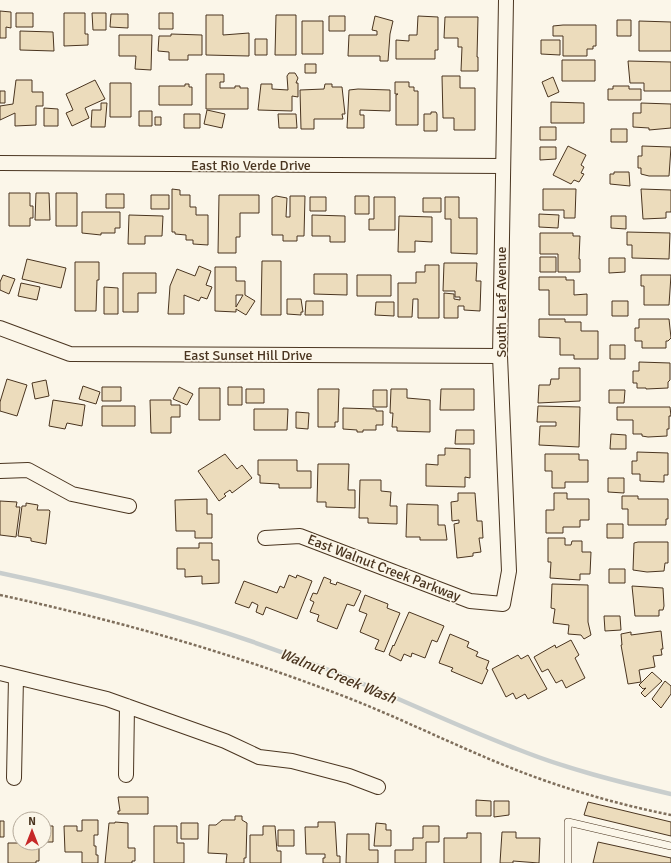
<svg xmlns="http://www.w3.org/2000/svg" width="671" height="863" font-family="Signika,sans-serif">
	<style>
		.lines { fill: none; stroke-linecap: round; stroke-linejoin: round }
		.stream { stroke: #c9cecd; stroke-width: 4.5 }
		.building { fill: #ecdcbc; stroke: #4a3520; fill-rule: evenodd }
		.service-casing { stroke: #4a3520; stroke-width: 8 }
		.minor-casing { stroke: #4a3520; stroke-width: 16 }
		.path { stroke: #7f6f5c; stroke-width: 2.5; stroke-dasharray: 3 2; stroke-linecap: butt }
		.service { stroke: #fbf6e9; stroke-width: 7 }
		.minor { stroke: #fbf6e9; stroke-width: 14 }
		.labels { text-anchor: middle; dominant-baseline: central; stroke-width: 3; stroke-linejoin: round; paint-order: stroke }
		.street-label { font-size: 14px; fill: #4a3520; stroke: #fbf6e9 }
		.water-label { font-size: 15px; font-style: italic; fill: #4a3520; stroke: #fbf6e9 }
	</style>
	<rect width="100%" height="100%" fill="#fbf6e9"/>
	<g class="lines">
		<path class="stream" d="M0,573C109,596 217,626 321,667C387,692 451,724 517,749C567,769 619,782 671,794"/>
	</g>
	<path class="building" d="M0,11L11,12V28L6,27V38H0Z
		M16,13H33V27H16Z
		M64,13H85V34H88V45L64,46Z
		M92,13H106V30H93Z
		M159,13H173V29H159Z
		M111,14H128V28L110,27Z
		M206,15H223V35L249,33V56L206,55Z
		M276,15H296V55H275Z
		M329,16H345V31H329Z
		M375,16L393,21L390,34L388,61H380V56H348L349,35H377V31L372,30Z
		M418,16L438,17V50H435V59H396V40L409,41V35H417Z
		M445,17H478L477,57H478V71H461L462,47H458V38H444Z
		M617,20H631V36H617Z
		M302,21H323V54H302Z
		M639,21L671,22V51H639Z
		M563,25H596V46H593V49H587V56H563V36H553V26Z
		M20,31L53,32L54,51L20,50Z
		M171,34L202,35V55H188V60H169V52L158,51L159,36H171Z
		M119,35H152L151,70L135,69L136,56H119Z
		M255,39H267V55H255Z
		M541,40H560V55L541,54Z
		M562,60H595V81H562Z
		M628,61L671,62V91H644V83H630Z
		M305,64H316V73H305Z
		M289,73H295L298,78L296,83H298V97L292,96V111L258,110L261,84H272V89L288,90L287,76Z
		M206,74H224V82H220V88H235V86H240V88H248V109H206Z
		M442,76H460V88H475V130H454V118H443Z
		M553,77L559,92L548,97L542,82Z
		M16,80H32V92H43V106H36V125L15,126V113L0,120V106L13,104Z
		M95,80L105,99L85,108L89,118L72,126L66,113L73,110L66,94Z
		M395,82H409V87H414V91H418V125H396V95L398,94H395Z
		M110,83H131V117H110Z
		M185,84H189V87H192V105H159V86H185Z
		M325,84H332V87H342L345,114H342L343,119H314V129H301L300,90L324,89Z
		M613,86H629V89H641V100H608V89H613Z
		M358,89L390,90V111L360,110V115H364V128H347L349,90Z
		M0,91H5V103H0Z
		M551,102L584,103V123H551Z
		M101,103H107L105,127H91L92,110H101Z
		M641,103L671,104V128L649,130V128L633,127V113H641Z
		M44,108L58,109V126H44Z
		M207,110L225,114L222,128L204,124Z
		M139,111H152V126H139Z
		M431,112H436L437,114V131H424V114H431Z
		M184,114H200V128H184Z
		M278,114H296L297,128H279Z
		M155,117H161V125H155Z
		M540,127H556V140H540Z
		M611,129H627V142H611Z
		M568,146L586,155L581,165L584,167L581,173L584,174L579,182L574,180L571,184L553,175Z
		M642,146L671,147L669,176H649L641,174V168H638V156H642Z
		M540,147H556V159L540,160Z
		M614,172H629L630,186L610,184V174H614Z
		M172,189L180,190V195H190V207H196V215H208V245L193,244V240H186V235L175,234V232H172Z
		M543,189H576L575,218H564V210H543Z
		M641,189L671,190V212H666V218L643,219Z
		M9,193H30V206H33V218H30V226H9Z
		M36,193H49L50,220H35Z
		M56,193H77V226H56Z
		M106,194H124V208H106Z
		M151,195H169V209H151Z
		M219,195H259V213H240V237H236V253H218Z
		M276,196L287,198L286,217H290V196H305L304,236H297V241H283V235H272V198Z
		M355,196H369V214H355Z
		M310,197H326V211H310Z
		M374,197H395V230H369V219H374Z
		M445,197H459V218H477V254L451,253V219H445Z
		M423,198H441V212H423Z
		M82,212H120V228H115V233H101V235L82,233Z
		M539,214L559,215L558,228L539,227Z
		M129,215L163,216L162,236H145V244H128Z
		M312,215L345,216V242H330V236H312Z
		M399,216L432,217V242L415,241V252H398Z
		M611,216H626V229L611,228Z
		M627,232L670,233L669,259L632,258V245H627Z
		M540,233H573V236H580L579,259H580V272H558V254H540Z
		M540,257H556V272H540Z
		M609,258H625V272L609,273Z
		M27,259L66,268L61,288L22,279Z
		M262,261H281V315H261Z
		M75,262H99V280H97L96,311H75Z
		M444,263H477L476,281H481L480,311L464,310V306H458V318H444V293L454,294V299L460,300V297H455V291H443Z
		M425,265H439V318H418V299H413L412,317H398V283H416V272H425Z
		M199,266L211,271L206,285L212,287L207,299L201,297L199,301L184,295V314H168L170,286L177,269L195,276Z
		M215,267H236V281H245V295L255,301L246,315L236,309V312L215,311ZM236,295H243L236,307Z
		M123,273H156V293H138V312H123Z
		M314,274H347V295L314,294Z
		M3,275L15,279L9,294L0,290V282Z
		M357,275H391V296H357Z
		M641,275H671L669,305H644V286H641Z
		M539,277H566V280H574V295L587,294V315H549V290H539Z
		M21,283L40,287L37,300L18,296Z
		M104,287L118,288V314H104Z
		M287,299H301L303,312H301V315L287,314Z
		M306,301H323V315H305Z
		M612,301H628V316H612Z
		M376,302H394V316L375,315Z
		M539,319H565V322H581V331H598V359H574V355H560V338L539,337Z
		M639,319H669L671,338L668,341H666V348H642V341H635V328H639Z
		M610,345H625V359H610Z
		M639,362L670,363V380L668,382V388L646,389V388H637V383H633V371H639Z
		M559,368H580V401L538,403L539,385H550L551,379H559Z
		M7,379L27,385L17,416L0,411V402Z
		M46,380L49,396L35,399L32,383Z
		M83,386L100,392L96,404L79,399Z
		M102,387H121V401H102Z
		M179,387L193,394L187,405L173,399Z
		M228,387H242V405H228Z
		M199,388H220V420H199Z
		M246,389H264V403H246Z
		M318,389H339L338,422H335V427H318Z
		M391,389H407V398L430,400V432L397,431V427H392L393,413H390Z
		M441,389H474V410H440Z
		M373,390H387V407H373Z
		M609,390H625L624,403H609Z
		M53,400L85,405L82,426L67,423L65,429L49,426Z
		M150,400H171V405H180V417H171V433H151Z
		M102,406H135V426H102Z
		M538,406L580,407L579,447L539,445L540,426H556V422H537Z
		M617,407H670L671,416H669V429H667V436L648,437L642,436V434H633V420H617Z
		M343,408L376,409V411H383V425H376V430H363V432H357V430L343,429Z
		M254,409H288L287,430H254Z
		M296,412L309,413L308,429L296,428Z
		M456,430H474V444H455Z
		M611,434L626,435V449H610Z
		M445,448L470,449V478L465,477V487L426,486V464L438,465V455H445Z
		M637,452L668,453V475H664V482L640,481V474H632V461H637Z
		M225,454L237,469L242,465L252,478L232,493L230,490L224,494L226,496L219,501L198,471Z
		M545,454H579V460H588V482H565V488H552V471H545Z
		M258,460H297V471H311V488H279V484L260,483V475H258Z
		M318,464H349L348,490H355V508L326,507V502H317Z
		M608,478H624V493L608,492Z
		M360,480H381V491L391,492L390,506H397V524L368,523V518H359Z
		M458,493H475L477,521H482L483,538H479L481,552L473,553V556L457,558L454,524L459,523V520L452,521L451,502L458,501Z
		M554,493H567V499H589V520H580V527H563V533H546V510H554Z
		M622,496H638V499H668V519H666V525H628V509H622Z
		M207,499V514H212V538H195V531H176L175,500Z
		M0,501L17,502L16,507H20L16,537L0,535Z
		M26,503L38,505L37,510H49L50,511L46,544L31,541V538L18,536L22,506H26Z
		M407,504L438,505V525H445L447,540H420V537H406Z
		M607,524H623V538H607Z
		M548,538H565V545H571L572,541H582V552H591L590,574H580V580L550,578L551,562H548Z
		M638,542H668V563H665L664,571L647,572L633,570L634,543Z
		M199,543H212V560H219V583L202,584V576L185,577V569H177V548H199Z
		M609,569H625V583H609Z
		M289,575L296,578L297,575L312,581L297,619L266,607L263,615L256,612L258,605L252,602L249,608L235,603L244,581L277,593L280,586L284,588Z
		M324,577L331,580L330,583L336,585L337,582L361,591L354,606L347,604L337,629L317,621L319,615L310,612L314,602L310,600L313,593L317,594Z
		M552,584L588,585V622L591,635L584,639L581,635L568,634L569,625L553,623L555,609L551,608Z
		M632,586L663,588L664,606L663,610H659V616H635Z
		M365,595L388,604L387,608L400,613L384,652L375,649L379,640L360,632L367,614L359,611Z
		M409,612L444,626L437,642L432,640L425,658L412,653L411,657L404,654L401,661L389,655L393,645L394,646Z
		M604,616H620L621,630L605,631Z
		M661,631L663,649H661L662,655L653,656L655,667L639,670L641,682L628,684L621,645H622L621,634L631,632V635Z
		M450,634L469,642L467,647L478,652L476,656L489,661L486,669L488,670L482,684L451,671L453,668L439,663Z
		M571,640L579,655L575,658L585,678L566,688L562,680L556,683L548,669L542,672L534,657L555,645L556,648Z
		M518,655L521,659L528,655L547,689L528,699L525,694L516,699L513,693L506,697L492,669Z
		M652,672L662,681L645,697L641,693L646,688L643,689L639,685Z
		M665,681L671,686V694L661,708L652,699Z
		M118,797H148V814H118V811H120Z
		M476,800L491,801V816H476Z
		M494,801H509V815L494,817Z
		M588,802L671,822V836L584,815Z
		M235,816H242V820L247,823L246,858H244V863H226L227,854L208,853L209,825H216L222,820H235Z
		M82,820H98V835H94V846H96V855H98V863H82V852H65L64,826H77V831H82Z
		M0,821H4V837H0Z
		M115,822L128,823V848H135V861H132V863H105L109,823H115Z
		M318,822H335L337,856H340V863H323V858H325V854H306L305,827H318Z
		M181,823H198V839H181Z
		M376,823L386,824V830H391V846H374Z
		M44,826H53V842H44Z
		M154,826H177V843H184V863H154Z
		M263,826H275L277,851H281V863H250V835H263Z
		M423,826H439V842H426V863H395V850H413V838H423Z
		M278,830H294V846H278Z
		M502,832H516V838H540L539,863L513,861V863H500Z
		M467,833H481V863H444V838H467Z
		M347,834H369V850H378V863H346Z
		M598,842L671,858V863H593Z
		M8,843H23V846H39V861H36V863H8Z"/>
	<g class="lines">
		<g class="service-casing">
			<path id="service" d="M568,863V822L671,846"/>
		</g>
		<g class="minor-casing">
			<path id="minor" d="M0,163L502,166
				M0,328L70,354L500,356
				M0,471L28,470L72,494L129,506
				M265,538L300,536L470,601L503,604L509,571L500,356L506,0
				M0,673L107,699L225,741L259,757L292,761L349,776L378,787
				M126,775L127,706
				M14,778L16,677"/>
		</g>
		<path class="path" d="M0,595C120,621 236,654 351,699C399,718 446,741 494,761C551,785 611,803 671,815"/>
		<use href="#service" class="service"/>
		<use href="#minor" class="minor"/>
	</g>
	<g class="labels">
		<g class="street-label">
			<text x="251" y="165">East Rio Verde Drive</text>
			<text transform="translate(501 302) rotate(-90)">South Leaf Avenue</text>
			<text x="248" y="355">East Sunset Hill Drive</text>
			<text transform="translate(384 568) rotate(21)">East Walnut Creek Parkway</text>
		</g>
		<g class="water-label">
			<text transform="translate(338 676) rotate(22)">Walnut Creek Wash</text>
		</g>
	</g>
	<g transform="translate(32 831)"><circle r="19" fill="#fbf6e9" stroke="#b4a999"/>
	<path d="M0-3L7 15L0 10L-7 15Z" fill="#c62828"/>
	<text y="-6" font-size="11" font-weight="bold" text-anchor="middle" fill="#4a3520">N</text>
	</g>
</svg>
